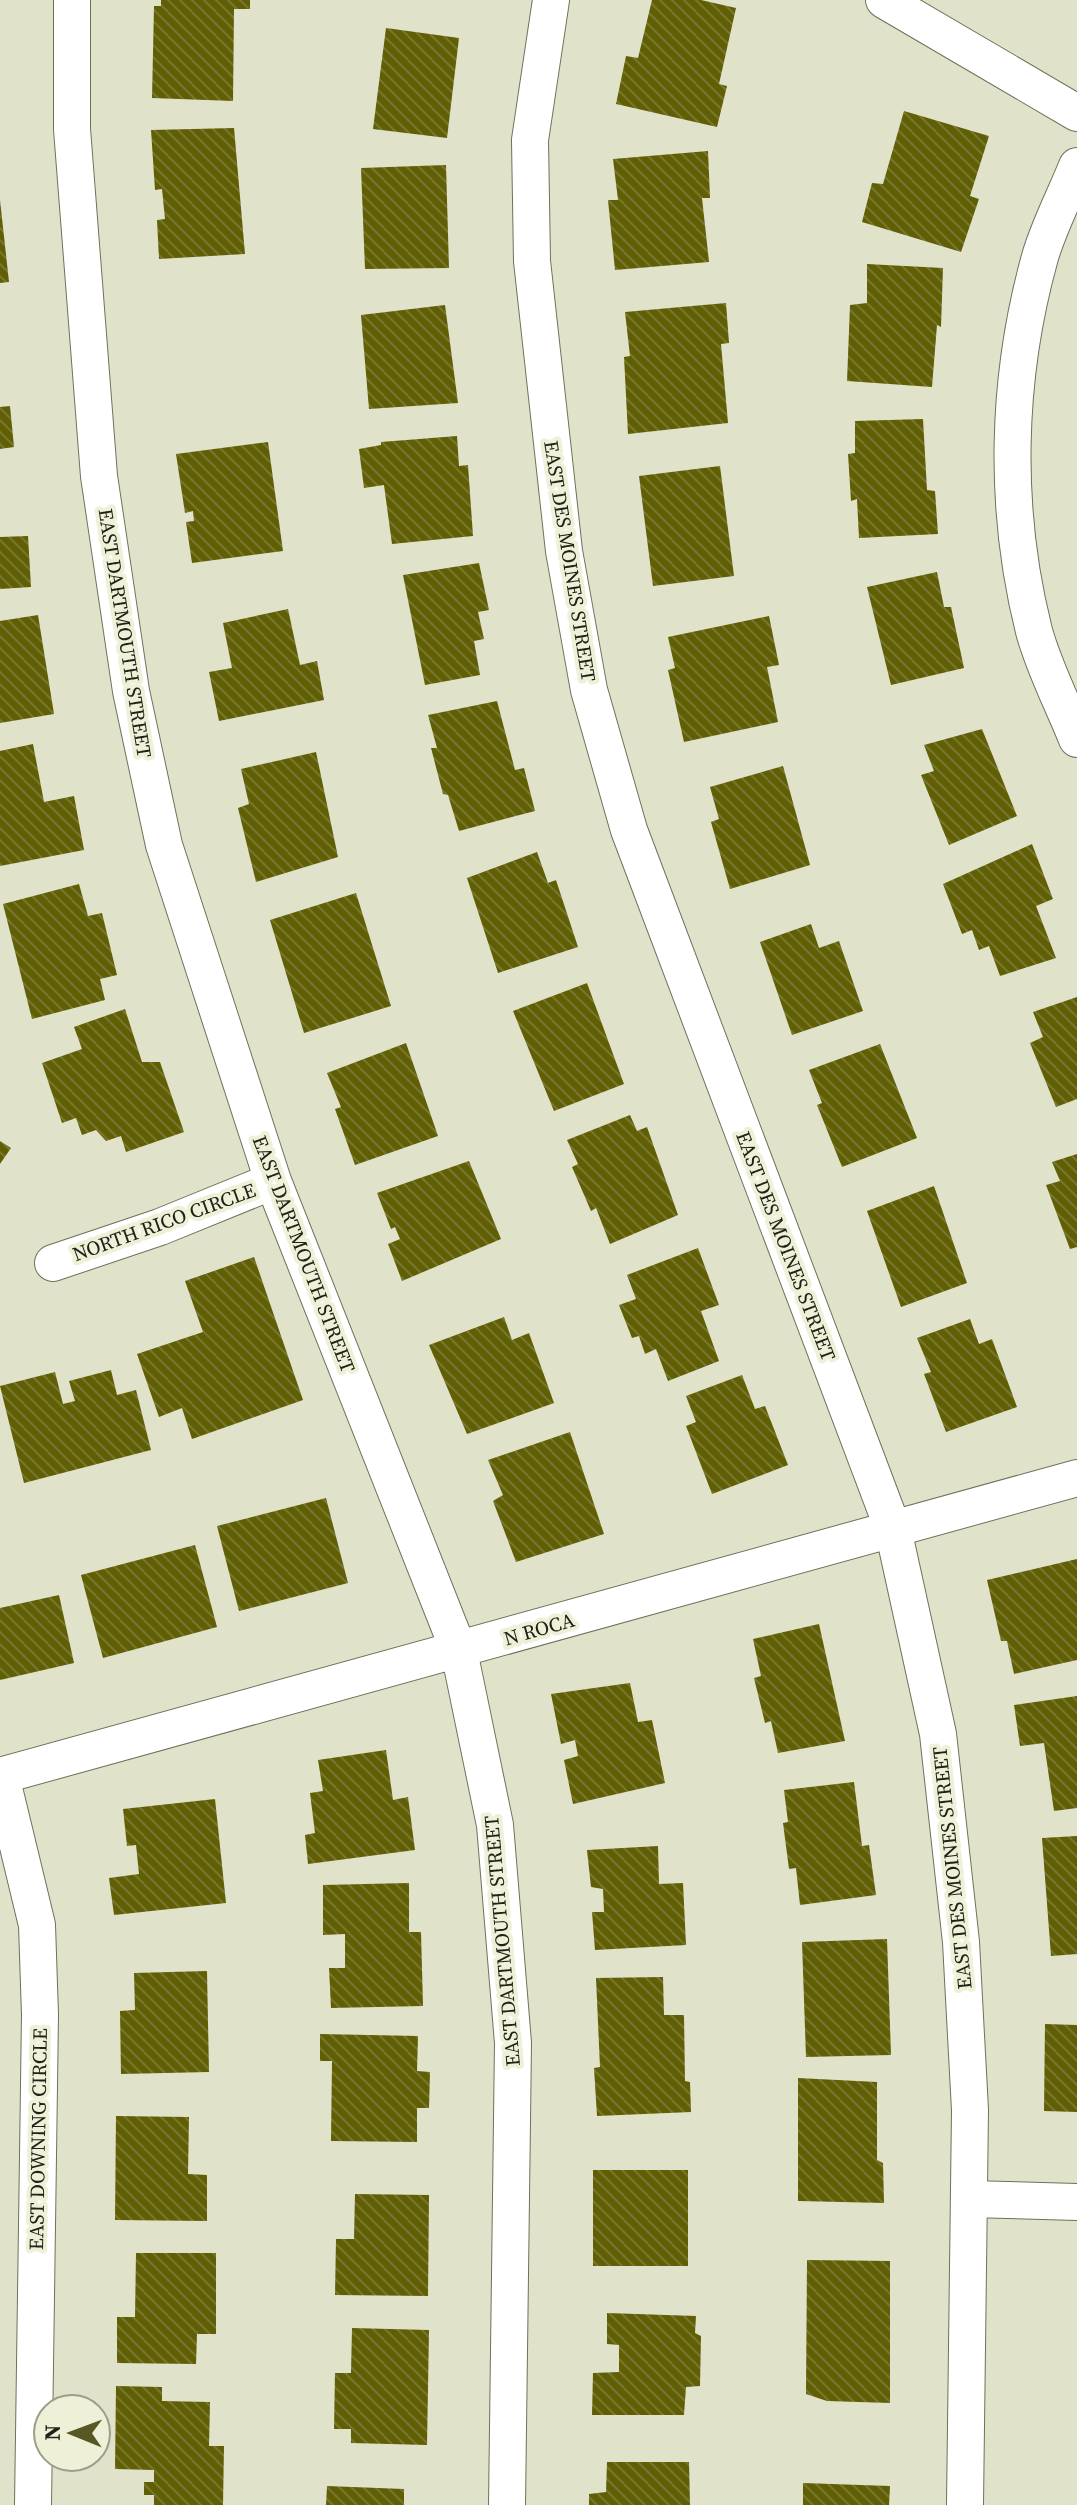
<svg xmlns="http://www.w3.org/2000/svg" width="1077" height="2505" font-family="'Source Serif 4',serif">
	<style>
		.building { fill: url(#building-back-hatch) }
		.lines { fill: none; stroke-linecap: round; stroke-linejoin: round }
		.street-casing { stroke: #70715b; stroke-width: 38 }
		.street { stroke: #fff; stroke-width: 36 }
		.labels { text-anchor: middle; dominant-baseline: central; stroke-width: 8; stroke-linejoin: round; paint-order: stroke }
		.street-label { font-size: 20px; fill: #202118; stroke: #eef0d7 }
	</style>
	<defs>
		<pattern id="building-back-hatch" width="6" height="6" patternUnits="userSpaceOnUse" patternTransform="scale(2)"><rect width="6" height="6" fill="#605f04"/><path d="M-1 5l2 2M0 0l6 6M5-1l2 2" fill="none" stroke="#777632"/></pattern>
	</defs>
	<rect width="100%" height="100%" fill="#e1e2ca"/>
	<path class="building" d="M161,0H250V9H234L233,101L152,98L154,6H161Z
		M652,0H701L736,8L719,84L727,86L717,127L616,104L626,56L638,58Z
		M386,28L459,38L447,138L373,129Z
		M904,111L989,136L970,196L979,199L961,252L862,222L872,183L883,184Z
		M234,128L245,254L159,259L157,220L165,219L162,189L155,190L151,130Z
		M708,151L710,198H702L709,262L615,270L608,200H618L613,159Z
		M446,165L449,268L365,269L361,168Z
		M0,200L9,282L0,283Z
		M867,264L943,268L941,327L937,325L932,387L847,381L850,305L867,303Z
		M726,303L729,343L721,344L728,423L628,434L624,357L630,356L625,312Z
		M445,305L458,403L369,409L361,315Z
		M10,406L14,447L0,449V407Z
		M923,419L927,490L935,491L938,534L859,538L857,499L851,501L848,454L855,453V421Z
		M457,436L459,466L468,465L473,536L392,544L384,485L364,488L359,449L381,445V442Z
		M268,442L283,551L192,563L186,522L194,521L193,511L185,513L176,454Z
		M720,466L734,576L653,586L639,476Z
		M28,536L31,587L0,589V537Z
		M479,563L489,610L478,612L484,639L474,641L480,675L425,685L403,575Z
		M937,572L944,607H951L964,668L891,685L867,587Z
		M288,609L300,665L317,661L324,700L219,721L209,672L232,668L223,623Z
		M38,615L54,714L0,723V621Z
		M769,616L779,665L767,667L778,722L684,742L668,670L675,668L668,637Z
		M497,701L515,770L524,768L535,811L459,831L448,795L443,794L431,748H437L428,715Z
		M982,729L1017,816L949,845L921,775L934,771L924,745Z
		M33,744L44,802L74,796L84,850L0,866V751Z
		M316,752L338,857L256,882L238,808L249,804L241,769Z
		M783,766L810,865L730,889L711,822L719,819L710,787Z
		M1032,844L1053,899L1036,906L1056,958L1000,976L989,946L979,950L972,930L962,934L943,884Z
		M537,852L548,883L556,880L578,947L498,973L467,878Z
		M79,884L88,916L102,913L117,975L100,979L105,1000L32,1019L3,904Z
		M356,893L391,1006L304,1033L270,920Z
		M811,924L819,948L839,941L863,1011L792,1035L760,942Z
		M587,983L624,1084L554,1111L513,1011Z
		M1077,997V1099L1056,1107L1030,1043L1043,1037L1033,1012Z
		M125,1009L142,1062H160L184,1132L126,1152L121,1136L106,1141L96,1130L82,1135L76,1118L62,1123L42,1063L82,1049L74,1027Z
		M406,1043L438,1136L355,1165L335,1109L341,1107L327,1073Z
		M880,1044L917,1138L842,1167L817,1105L822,1103L809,1070Z
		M630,1115L637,1131L647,1127L678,1215L610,1244L596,1208L591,1211L572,1167L578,1164L567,1140Z
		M0,1141L11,1148L0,1164Z
		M1077,1154V1247L1070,1249L1046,1185L1060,1181L1052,1162Z
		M469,1161L501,1239L402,1281L388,1244L400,1239L395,1227L391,1229L377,1193Z
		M934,1186L967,1283L901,1307L867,1211Z
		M698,1248L719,1305L701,1311L719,1361L668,1381L656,1349L645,1354L639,1336L632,1338L619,1305L636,1299L627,1275Z
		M254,1257L303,1400L192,1439L182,1408L159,1417L137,1354L203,1332L185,1281Z
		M504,1317L512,1340L529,1333L554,1403L467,1434L429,1345Z
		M970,1319L979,1344L992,1339L1017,1407L946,1432L924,1374L931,1372L917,1338Z
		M111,1370L117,1395L136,1390L151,1450L24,1483L0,1386L55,1372L63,1404L75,1401L69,1381Z
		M742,1375L755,1409L765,1406L788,1465L712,1494L686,1426L696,1422L686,1396Z
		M570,1432L604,1534L516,1562L493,1501L503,1495L488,1460Z
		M326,1498L348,1583L239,1611L217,1526Z
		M195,1545L217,1627L103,1658L81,1575Z
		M1077,1559V1660L1014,1674L1007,1641H1001L987,1580Z
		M59,1595L74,1663L0,1680V1608Z
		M819,1624L845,1741L778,1753L771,1721L765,1723L754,1678L761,1676L753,1639Z
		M630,1683L638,1722L652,1720L665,1783L573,1804L564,1760L578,1756L575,1740L561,1744L551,1694Z
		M1077,1696V1808L1054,1811L1044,1743L1020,1746L1014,1705Z
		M386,1750L393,1800L408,1797L415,1850L308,1864L305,1835L315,1833L310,1793L323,1791L318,1760Z
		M854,1782L862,1846L869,1845L876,1895L800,1905L796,1868L789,1869L783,1823L788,1822L784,1790Z
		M215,1799L226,1903L114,1915L109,1878L139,1874L136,1845L127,1846L123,1809Z
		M1077,1836V1954L1051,1956L1042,1838Z
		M658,1846L659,1884L683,1883L686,1945L595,1950L592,1912H604L603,1889L591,1887L587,1850Z
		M409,1883V1932H421L423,2006L331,2008L329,1968H345V1934L323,1935V1885Z
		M887,1939L891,2055L806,2057L802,1942Z
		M207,1971L209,2072L121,2074L120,2011L135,2010L134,1973Z
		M663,1977L664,2015H684L685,2081L690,2082L691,2112L597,2116L594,2068L600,2067L596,1978Z
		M1045,2024L1077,2025V2112L1044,2111Z
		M320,2034L418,2036L417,2071L430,2072L429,2108H417V2142L331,2141L332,2061H320Z
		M798,2078L877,2082V2160L883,2163L884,2203L798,2201Z
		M116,2116L189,2117L188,2174L207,2175V2221L115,2220Z
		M593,2170H688V2266H593Z
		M355,2194L429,2195L428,2296L335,2295L336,2239H354Z
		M136,2253H216V2334H197L196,2364L117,2363V2317H135Z
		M807,2260L890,2261V2403L827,2401L806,2394Z
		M607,2313L696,2316L695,2333L701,2336L700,2386L686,2387L684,2415H592L593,2373L619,2372V2345L607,2344Z
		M352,2328L429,2330L427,2445L351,2443V2429H334L335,2373H351Z
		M116,2386L162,2387V2401L210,2402L209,2446H224L223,2505H154V2495H144V2482H154V2470L115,2469Z
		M607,2462H689L690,2505H589V2494L606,2492Z
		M803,2483L890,2486L889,2505H803Z
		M327,2486L404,2489V2505H326Z"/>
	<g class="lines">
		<g class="street-casing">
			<path id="street" d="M72,0V129L99,476L131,691L164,845L273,1181L459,1651L495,1825L513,2043L507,2505
				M551,0L530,140L532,261L564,551L589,690L629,830L893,1529L938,1734L961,1942L970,2110L965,2505
				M884,0L1077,113
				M1077,166C1065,196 1049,226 1040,257C1006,379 1003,508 1034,631C1044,668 1063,704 1077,739
				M53,1263L160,1227L273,1181
				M0,1776L1077,1478
				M1,1776L37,1925L40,2015L33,2505
				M969,2199L1077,2202"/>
		</g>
		<use href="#street" class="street"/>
	</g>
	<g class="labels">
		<g class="street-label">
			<text transform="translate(570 561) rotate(81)">EAST DES MOINES STREET</text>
			<text transform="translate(125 633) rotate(81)">EAST DARTMOUTH STREET</text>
			<text transform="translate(164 1222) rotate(-20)">NORTH RICO CIRCLE</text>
			<text transform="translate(786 1246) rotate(69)">EAST DES MOINES STREET</text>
			<text transform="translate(304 1254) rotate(69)">EAST DARTMOUTH STREET</text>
			<text transform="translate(539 1629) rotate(-16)">N ROCA</text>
			<text transform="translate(952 1868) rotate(-96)">EAST DES MOINES STREET</text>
			<text transform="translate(502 1941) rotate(-95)">EAST DARTMOUTH STREET</text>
			<text transform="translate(38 2139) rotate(-89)">EAST DOWNING CIRCLE</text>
		</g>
	</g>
	<g transform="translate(72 2433) rotate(271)"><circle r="38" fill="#eef0d7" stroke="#9c9d8b" stroke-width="2"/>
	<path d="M0-6L14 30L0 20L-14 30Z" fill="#585825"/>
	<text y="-12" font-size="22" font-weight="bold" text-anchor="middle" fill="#202118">N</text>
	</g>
</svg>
